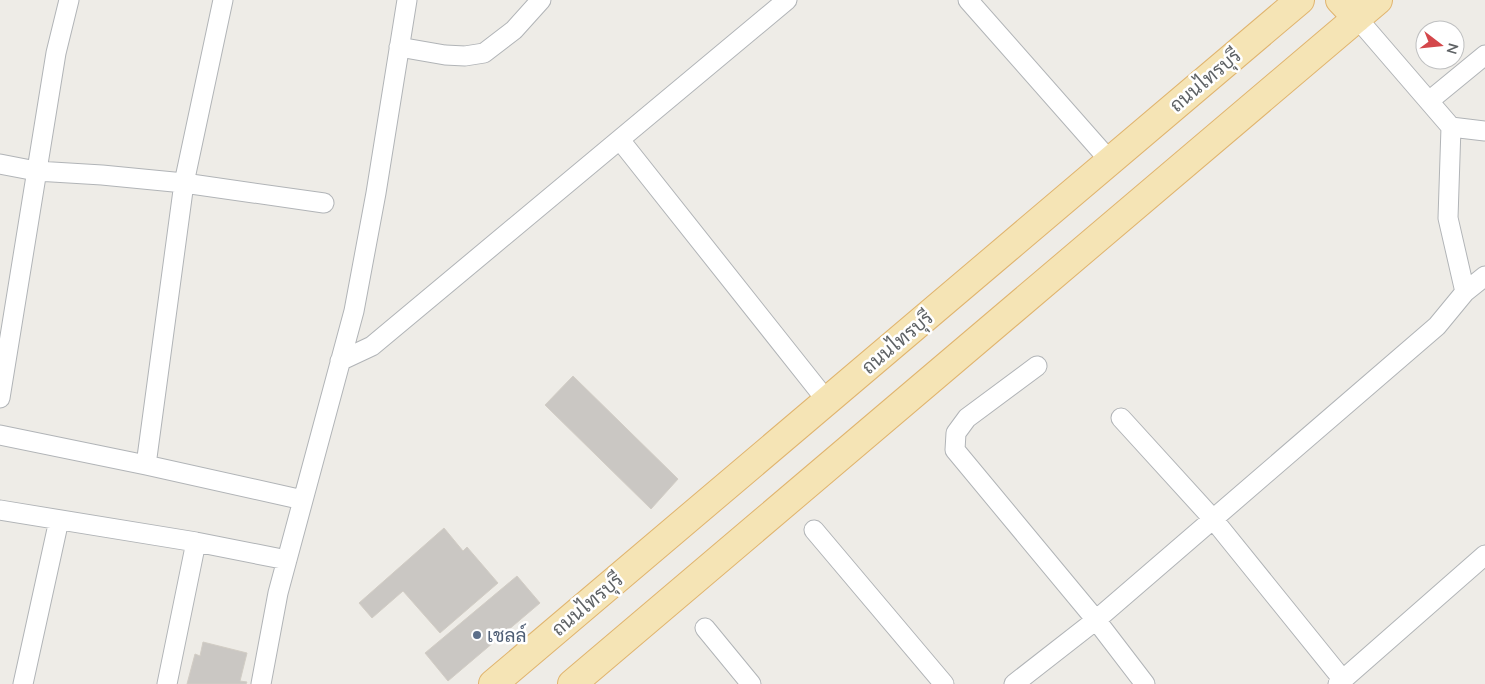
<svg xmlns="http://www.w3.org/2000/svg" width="1485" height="684" font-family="Mulish,Sarabun,sans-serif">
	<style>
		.building { fill: #cac7c3; stroke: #d2cdc5 }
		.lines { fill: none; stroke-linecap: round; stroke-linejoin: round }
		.minor-casing { stroke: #b1b4b7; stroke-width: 21 }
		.primary-casing { stroke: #e0b46e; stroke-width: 30 }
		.minor { stroke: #fff; stroke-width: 19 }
		.primary { stroke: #f5e4b5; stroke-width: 28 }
		.service-dot { fill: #5c6f8a; stroke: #fff; stroke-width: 2 }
		.labels { text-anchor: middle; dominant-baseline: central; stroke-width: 5; stroke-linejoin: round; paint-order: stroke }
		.street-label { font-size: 19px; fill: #5e6265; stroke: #fff }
		.service-label { font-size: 19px; fill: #4e5e75; stroke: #fff; text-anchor: start }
	</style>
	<rect width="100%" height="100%" fill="#eeece7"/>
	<path class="building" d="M573,376L678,479L651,509L545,405Z
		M444,528L463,551L467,547L498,583L440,633L403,591L372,618L359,603Z
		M517,576L540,603L448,681L425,653Z
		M203,642L247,653L240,681L247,682L246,684H187L195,654L200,656Z"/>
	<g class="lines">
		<g class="minor-casing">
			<path id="minor" d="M968,0L1110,161
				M1357,18L1451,127L1448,218L1465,292
				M399,47L445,55L465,56L484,53L514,30L541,0
				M1429,101L1485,55
				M1451,127L1485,131
				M620,140L827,401
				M0,164L36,171L102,175L184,183L324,203
				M340,361L372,346L787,0
				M1037,366L967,418L956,433L955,450L1096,620L1145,684
				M0,398L56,53L69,0
				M1121,418L1213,519L1343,680
				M0,435L146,465L303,500
				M146,465L184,183L223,0
				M0,510L196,542L287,560
				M814,530L944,684
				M705,628L751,684
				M23,684L59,520
				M167,684L196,542
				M261,684L278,593L354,311L376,193L407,0
				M1014,684L1096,620L1437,326L1465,292L1485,276
				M1338,684L1485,555"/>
		</g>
		<g class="primary-casing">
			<path id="primary" d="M1340,0L1357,18
				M493,684L1300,0
				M572,684L1378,0"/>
		</g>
		<use href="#minor" class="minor"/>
		<use href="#primary" class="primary"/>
	</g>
	<circle class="service-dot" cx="477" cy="635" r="5"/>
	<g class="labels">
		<g class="street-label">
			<text transform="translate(1205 80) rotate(-40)">ถนนไทรบุรี</text>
			<text transform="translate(897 342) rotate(-40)">ถนนไทรบุรี</text>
			<text transform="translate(587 604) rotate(-40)">ถนนไทรบุรี</text>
		</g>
		<g class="service-label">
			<text x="487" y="635">เชลล์</text>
		</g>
	</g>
	<g transform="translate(1440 45) rotate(106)"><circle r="24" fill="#ffffff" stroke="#bfc0c1"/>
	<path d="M0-4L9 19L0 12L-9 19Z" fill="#d4474b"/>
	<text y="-8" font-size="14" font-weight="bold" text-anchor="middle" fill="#5e6265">N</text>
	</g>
</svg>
